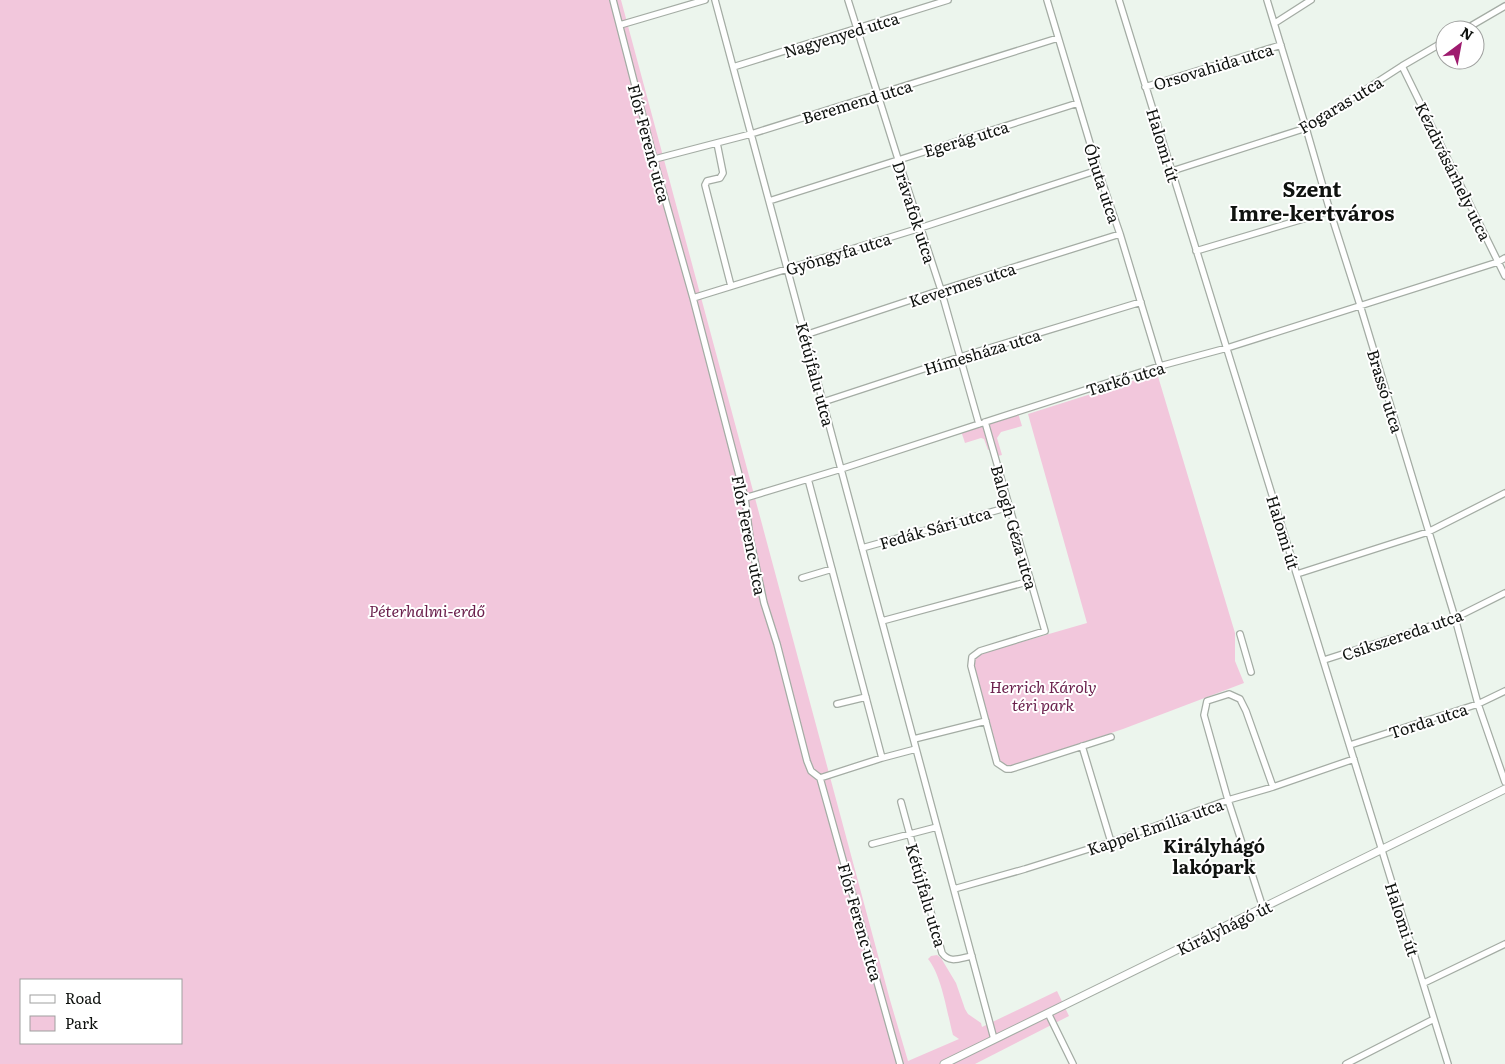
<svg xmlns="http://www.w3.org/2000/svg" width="1505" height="1064" font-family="Literata,serif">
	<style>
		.green { fill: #f2c7dc; fill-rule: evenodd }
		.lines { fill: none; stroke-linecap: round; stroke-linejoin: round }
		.minor-casing { stroke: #a4aca4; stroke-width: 8 }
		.tertiary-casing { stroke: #a4aca4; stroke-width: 9 }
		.minor { stroke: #fff; stroke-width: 5.5 }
		.tertiary { stroke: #fff; stroke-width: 7 }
		.labels { text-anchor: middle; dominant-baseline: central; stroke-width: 4; stroke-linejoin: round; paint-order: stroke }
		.street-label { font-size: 16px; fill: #0f120f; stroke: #fff }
		.park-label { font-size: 16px; font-style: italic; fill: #6b214d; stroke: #fff }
		.neighbourhood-label { font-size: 18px; font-weight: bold; fill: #0f120f; stroke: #fff }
		.district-label { font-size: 21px; font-weight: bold; fill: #0f120f; stroke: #fff }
	</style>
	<rect width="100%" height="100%" fill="#ecf5ed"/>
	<path class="green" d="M0,0H621L890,1000L908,1061L959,1039L953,1035C947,1013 942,976 928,959L931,956L937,955L941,958L956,983L965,1009L968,1014L981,1023L982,1027L1057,991L1069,1016L975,1064H0ZM21,980H181V1043H21Z
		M1157,373L1235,633V661L1244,683L1123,729L1012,766L1004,765L1000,760L974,665L975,659L980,654L1087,623L1028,414Z
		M1018,413L1022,426L1001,432L997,438L1002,455L998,456L988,423Z
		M984,424L991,448L988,450L984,439L981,438L965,443L961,431Z"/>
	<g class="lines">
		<g class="minor-casing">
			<path id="minor" d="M613,0L656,167L693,298L745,498L750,538L764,603L777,644L807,761L811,771L820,778L900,1064
				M715,0L994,1039
				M848,0L898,159L941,290L979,424
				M1047,0L1098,170L1120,234L1160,366
				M1119,0L1448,1064
				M1267,0L1306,128L1330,211L1360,305L1455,618L1478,704L1505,782
				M1275,23L1311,0
				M620,25L705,0
				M1464,30L1505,6
				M1402,66L1505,276
				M733,67L948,0
				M1145,87L1281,45
				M717,143L723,173L720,178L707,181L705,185L731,286
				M655,159L751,134L1058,38
				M1172,171L1306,128L1402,66L1445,41
				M769,201L1078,103
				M1196,251L1330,211
				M693,298L920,228L1098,170
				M805,335L941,290L1120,234
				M823,402L960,357L1141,302
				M985,422L1045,631L980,651L972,657L971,666L997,763L1006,769H1011L1111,737
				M808,479L882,758
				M745,498L841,469L979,424L1160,366L1227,348L1498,262L1505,258
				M862,548L1009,507
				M1297,574L1428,532L1505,493
				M802,578L832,569
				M882,621L1030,581
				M1240,634L1251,672
				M1324,660L1455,618L1505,593
				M837,704L866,697
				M914,739L986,721
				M1350,745L1478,704L1505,691
				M1082,746L1111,842
				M820,778L882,758L916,749
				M901,802L942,953C950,964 960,958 972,956
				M872,844L937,827
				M954,889L1025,869L1111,842L1228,800L1273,787L1354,759
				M1263,908L1228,800L1204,715L1207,701L1229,694L1240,699L1246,711L1273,787
				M1424,983L1505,944
				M1048,1013L1073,1064
				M1346,1064L1434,1019"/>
		</g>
		<g class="tertiary-casing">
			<path id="tertiary" d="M944,1064L1505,789"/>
		</g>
		<use href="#minor" class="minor"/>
		<use href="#tertiary" class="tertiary"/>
	</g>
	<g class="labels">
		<g class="street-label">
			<text transform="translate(841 34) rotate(-17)">Nagyenyed utca</text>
			<text transform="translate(1213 66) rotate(-17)">Orsovahida utca</text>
			<text transform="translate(857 101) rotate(-17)">Beremend utca</text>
			<text transform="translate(1340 104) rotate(-31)">Fogaras utca</text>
			<text transform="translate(966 138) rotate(-17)">Egerág utca</text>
			<text transform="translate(650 143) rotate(75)">Flór Ferenc utca</text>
			<text transform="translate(1164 145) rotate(73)">Halomi út</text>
			<text transform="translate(1454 171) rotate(64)">Kézdivásárhely utca</text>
			<text transform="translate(1103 183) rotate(72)">Óhuta utca</text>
			<text transform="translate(915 212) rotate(72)">Drávafok utca</text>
			<text transform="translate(838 253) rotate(-17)">Gyöngyfa utca</text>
			<text transform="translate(962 284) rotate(-18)">Kevermes utca</text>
			<text transform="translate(982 351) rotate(-17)">Hímesháza utca</text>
			<text transform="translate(816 374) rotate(75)">Kétújfalu utca</text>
			<text transform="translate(1125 378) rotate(-17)">Tarkő utca</text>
			<text transform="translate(1386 391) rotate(73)">Brassó utca</text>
			<text transform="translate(935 527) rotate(-16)">Fedák Sári utca</text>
			<text transform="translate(1015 527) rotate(74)">Balogh Géza utca</text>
			<text transform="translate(1284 532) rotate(73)">Halomi út</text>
			<text transform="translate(750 535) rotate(79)">Flór Ferenc utca</text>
			<text transform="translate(1402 634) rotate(-19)">Csíkszereda utca</text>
			<text transform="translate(1428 720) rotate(-18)">Torda utca</text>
			<text transform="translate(1155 826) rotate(-19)">Kappel Emília utca</text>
			<text transform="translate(927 895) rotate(74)">Kétújfalu utca</text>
			<text transform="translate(1403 919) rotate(72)">Halomi út</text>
			<text transform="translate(861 922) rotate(74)">Flór Ferenc utca</text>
			<text transform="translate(1224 927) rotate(-26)">Királyhágó út</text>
		</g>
		<g class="park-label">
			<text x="427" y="610">Péterhalmi-erdő</text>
			<text x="1043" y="686">Herrich Károly<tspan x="1043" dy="18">téri park</tspan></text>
		</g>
		<g class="neighbourhood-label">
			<text x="1214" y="845">Királyhágó<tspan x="1214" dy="21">lakópark</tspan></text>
		</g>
		<g class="district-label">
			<text x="1312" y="187">Szent<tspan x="1312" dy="24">Imre-kertváros</tspan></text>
		</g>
	</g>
	<rect x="20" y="979" width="162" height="65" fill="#ffffff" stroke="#9fa09f"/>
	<rect x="30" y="995" width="25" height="8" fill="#ffffff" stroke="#9fa09f"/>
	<text x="65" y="1004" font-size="15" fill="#0f120f">Road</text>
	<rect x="30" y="1016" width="25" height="15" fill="#f2c7dc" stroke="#9fa09f"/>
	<text x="65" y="1029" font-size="15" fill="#0f120f">Park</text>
	<g transform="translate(1460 45) rotate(32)"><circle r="24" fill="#ffffff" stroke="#9fa09f"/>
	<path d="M0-4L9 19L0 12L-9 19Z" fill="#9e1c6f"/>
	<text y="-8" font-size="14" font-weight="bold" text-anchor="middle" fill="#0f120f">N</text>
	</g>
</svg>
